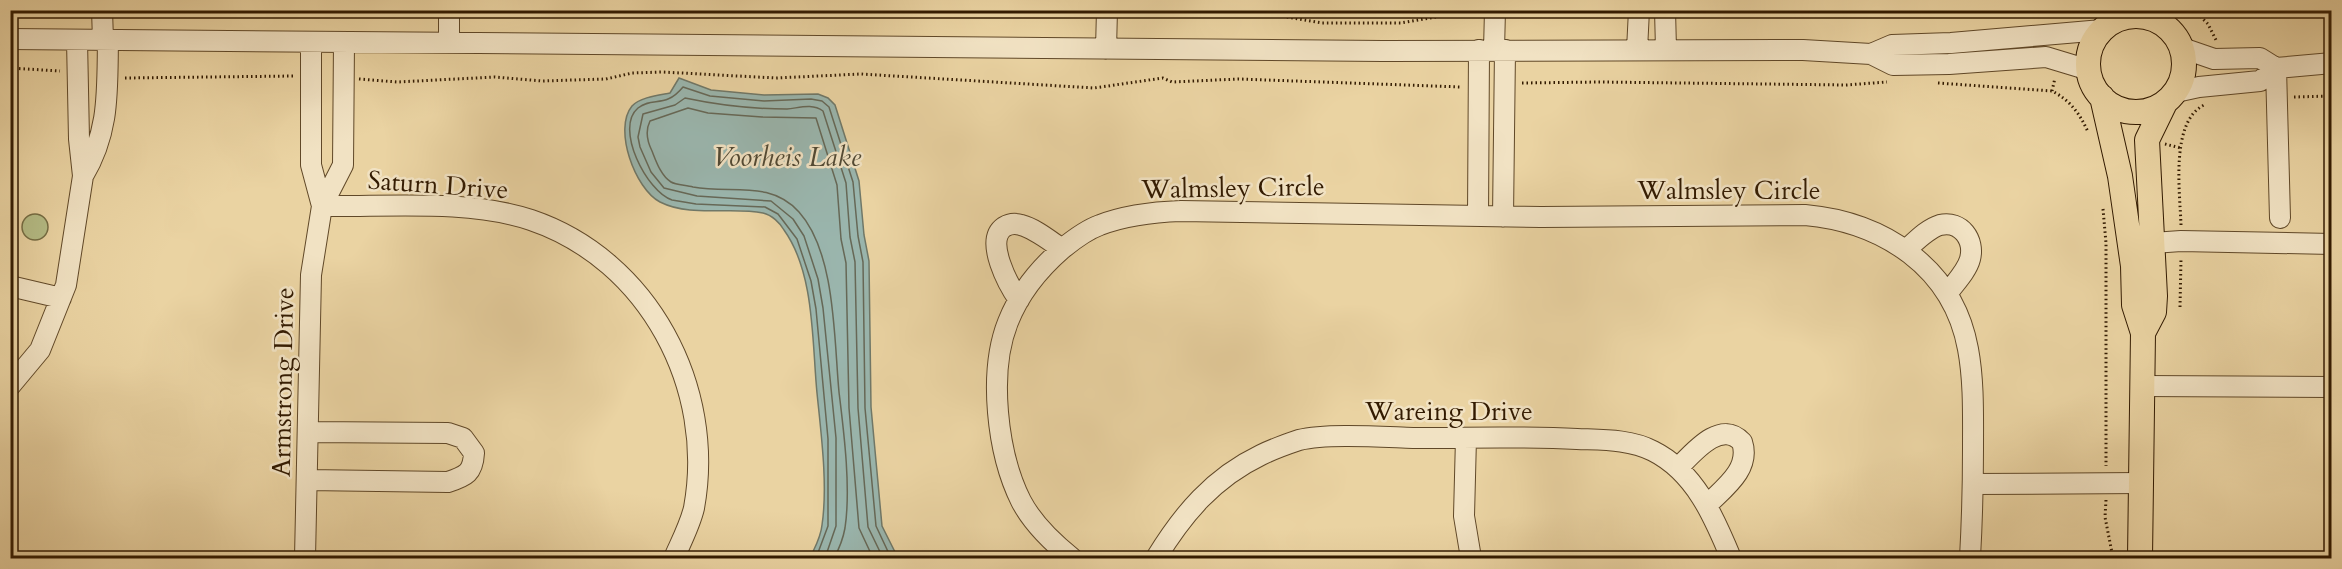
<svg xmlns="http://www.w3.org/2000/svg" width="2342" height="569" font-family="Cardo,serif">
	<style>
		.green { fill: #b5bd86; stroke: #746c43; stroke-width: 1.5 }
		.water { fill: #9ab6ae; stroke: #707868; stroke-width: 1.5 }
		.lines { fill: none; stroke-linecap: round; stroke-linejoin: round }
		.shore { stroke: #666857; stroke-width: 1.5 }
		.minor-casing { stroke: #604828; stroke-width: 22 }
		.major-casing { stroke: #321a00; stroke-width: 26 }
		.path { stroke: #321a00; stroke-width: 3; stroke-dasharray: 1.5 3; stroke-linecap: butt }
		.minor { stroke: #f1e2c3; stroke-width: 20 }
		.major { stroke: #ead3a2; stroke-width: 24 }
		.labels { text-anchor: middle; dominant-baseline: central; stroke-width: 5; stroke-linejoin: round; paint-order: stroke }
		.street-label { font-size: 26px; fill: #321a00; stroke: #f1e2c3 }
		.water-label { font-size: 27px; font-style: italic; fill: #514934; stroke: #f1e2c3 }
	</style>
	<rect width="100%" height="100%" fill="#ead3a2"/>
	<filter id="stains"><feTurbulence type="fractalNoise" baseFrequency=".00333" numOctaves="4"/><feColorMatrix values="0 0 0 0 .2 0 0 0 0 .09 0 0 0 0 .02 0 0 0 .5 -.17"/></filter>
	<radialGradient id="worn" r=".72"><stop offset=".6" stop-color="#630" stop-opacity="0"/><stop offset="1" stop-color="#630" stop-opacity=".3"/></radialGradient>
	<path class="green" d="M22 227a13 13 0 1 1 26 0a13 13 0 1 1-26 0Z"/>
	<path class="water" d="M679,78L711,90L764,95L818,94L828,98L835,105L859,181L864,235L869,261L871,407L882,526L898,558H810C815,547 821,537 822,525C828,485 821,433 817,393C812,343 815,273 784,230C780,223 772,215 763,213C730,206 692,218 660,202C635,189 613,129 632,106C640,97 660,95 670,93Z"/>
	<g class="lines">
		<path class="shore" d="M816,558L828,526V439L816,309L811,281L797,239L778,214L765,207L696,204L672,200C647,192 614,128 638,108C653,96 665,109 683,87L710,96L764,101L811,99L822,101L829,107L853,182L858,236L863,262L865,408L876,526L891,558
			M825,558L836,526V438L823,308L818,279L804,236L793,219L771,201L697,196L664,188L651,172L640,147L638,137L643,114L675,105L685,98C718,105 752,109 787,109C799,108 812,103 823,111L846,183L850,237L855,262L858,408L868,527L883,558
			M834,558C839,549 843,539 845,528C851,488 844,433 839,392C834,341 836,253 799,212C770,180 732,194 693,187C686,185 676,185 671,182C661,176 656,161 652,151C647,141 645,131 650,121L688,108L708,113L762,117L816,118L837,185L841,239L846,263L849,408L859,528L873,558"/>
		<g class="minor-casing">
			<path id="minor" d="M102,10L103,40
				M1665,10L1666,49
				M10,39L1383,51L1803,50L1871,54L1893,65L1949,64L2046,57L2089,70
				M311,42V165L322,206
				M449,43V10
				M2182,48L2214,59L2260,58L2276,68
				M1106,49L1107,10
				M1494,50L1495,10
				M1637,50L1639,10
				M1871,54L1892,45L1951,43L2102,30
				M2276,68L2280,218
				M2176,92L2199,87L2260,81L2276,68L2332,63
				M83,176C110,131 107,91 108,40
				M322,206C387,207 469,199 531,220C649,260 716,388 694,508C690,525 681,542 674,558
				M1478,216L1479,50
				M1503,217L1505,50
				M2153,243L2181,241L2332,244
				M1906,250C1916,241 1927,229 1940,225C1961,220 1975,240 1970,259C1967,271 1954,284 1947,294
				M10,286L61,298
				M1019,300C1009,286 984,241 1004,227C1009,224 1015,223 1021,225C1036,229 1050,241 1062,249
				M10,386L40,350L66,285L83,176L79,139L77,40
				M2142,386L2332,387
				M1466,438L1464,516L1471,558
				M1678,468C1693,453 1720,419 1742,442C1751,469 1724,488 1707,505
				M308,480L448,482C466,476 473,473 474,453L463,438L448,433L309,432
				M1973,484L2141,483
				M305,558L311,275L322,206L343,165L344,42
				M1072,558C1052,542 1033,524 1021,501C997,453 988,372 1008,322C1019,294 1039,269 1062,249C1073,240 1086,230 1100,225C1126,215 1153,212 1181,211L1541,217L1805,215C1883,222 1953,267 1968,349C1974,381 1973,416 1973,449C1973,486 1972,522 1970,558
				M1156,558C1183,514 1213,478 1261,455C1273,449 1287,444 1299,440C1327,433 1383,437 1413,438C1468,438 1522,436 1577,439C1602,440 1630,439 1653,451C1695,472 1714,517 1731,558"/>
		</g>
		<g class="major-casing">
			<path id="major" d="M2088 64a48 48 0 1 1 96 0a48 48 0 1 1-96 0Z
				M2102,97L2120,176L2133,266L2134,305L2143,333L2140,558
				M2143,333L2154,312L2155,296L2147,140L2165,103"/>
		</g>
		<path class="path" d="M359,10L432,13
			M639,10H820
			M1247,10L1322,23H1401L1476,10
			M2194,10L2208,24L2216,40
			M1511,11L1540,13L1621,11
			M1683,13L1790,16L2004,15L2050,14L2064,10
			M465,14L558,10
			M10,68L60,71
			M125,78L293,76
			M359,79L397,82L495,77L542,81L606,79L632,73L662,72L776,78L861,74L1094,88L1163,78L1172,82L1239,79L1461,87
			M1522,83L1600,82L1846,85L1887,82
			M1938,83L2052,91C2070,100 2080,114 2088,132
			M2052,91L2055,78
			M2294,97L2332,96
			M2165,144L2181,148
			M2103,209L2106,243V466
			M2181,225C2180,192 2170,122 2204,105
			M2180,307L2181,258
			M2106,500L2105,517L2113,558"/>
		<use href="#minor" class="minor"/>
		<use href="#major" class="major"/>
	</g>
	<g class="labels">
		<g class="street-label">
			<text transform="translate(438 185) rotate(4)">Saturn Drive</text>
			<text transform="translate(1233 188) rotate(-1)">Walmsley Circle</text>
			<text x="1729" y="190">Walmsley Circle</text>
			<text transform="translate(283 382) rotate(-89)">Armstrong Drive</text>
			<text x="1449" y="411">Wareing Drive</text>
		</g>
		<g class="water-label">
			<text x="787" y="157">Voorheis Lake</text>
		</g>
	</g>
	<rect width="2342" height="569" fill="none" stroke="#ead3a2" stroke-width="36"/>
	<rect x="12" y="12" width="2318" height="545" fill="none" stroke="#321a00" stroke-width="3"/>
	<rect x="18" y="18" width="2306" height="533" fill="none" stroke="#321a00" stroke-width="1.5"/>
	<rect width="100%" height="100%" filter="url(#stains)"/>
	<rect width="100%" height="100%" fill="url(#worn)"/>
</svg>
